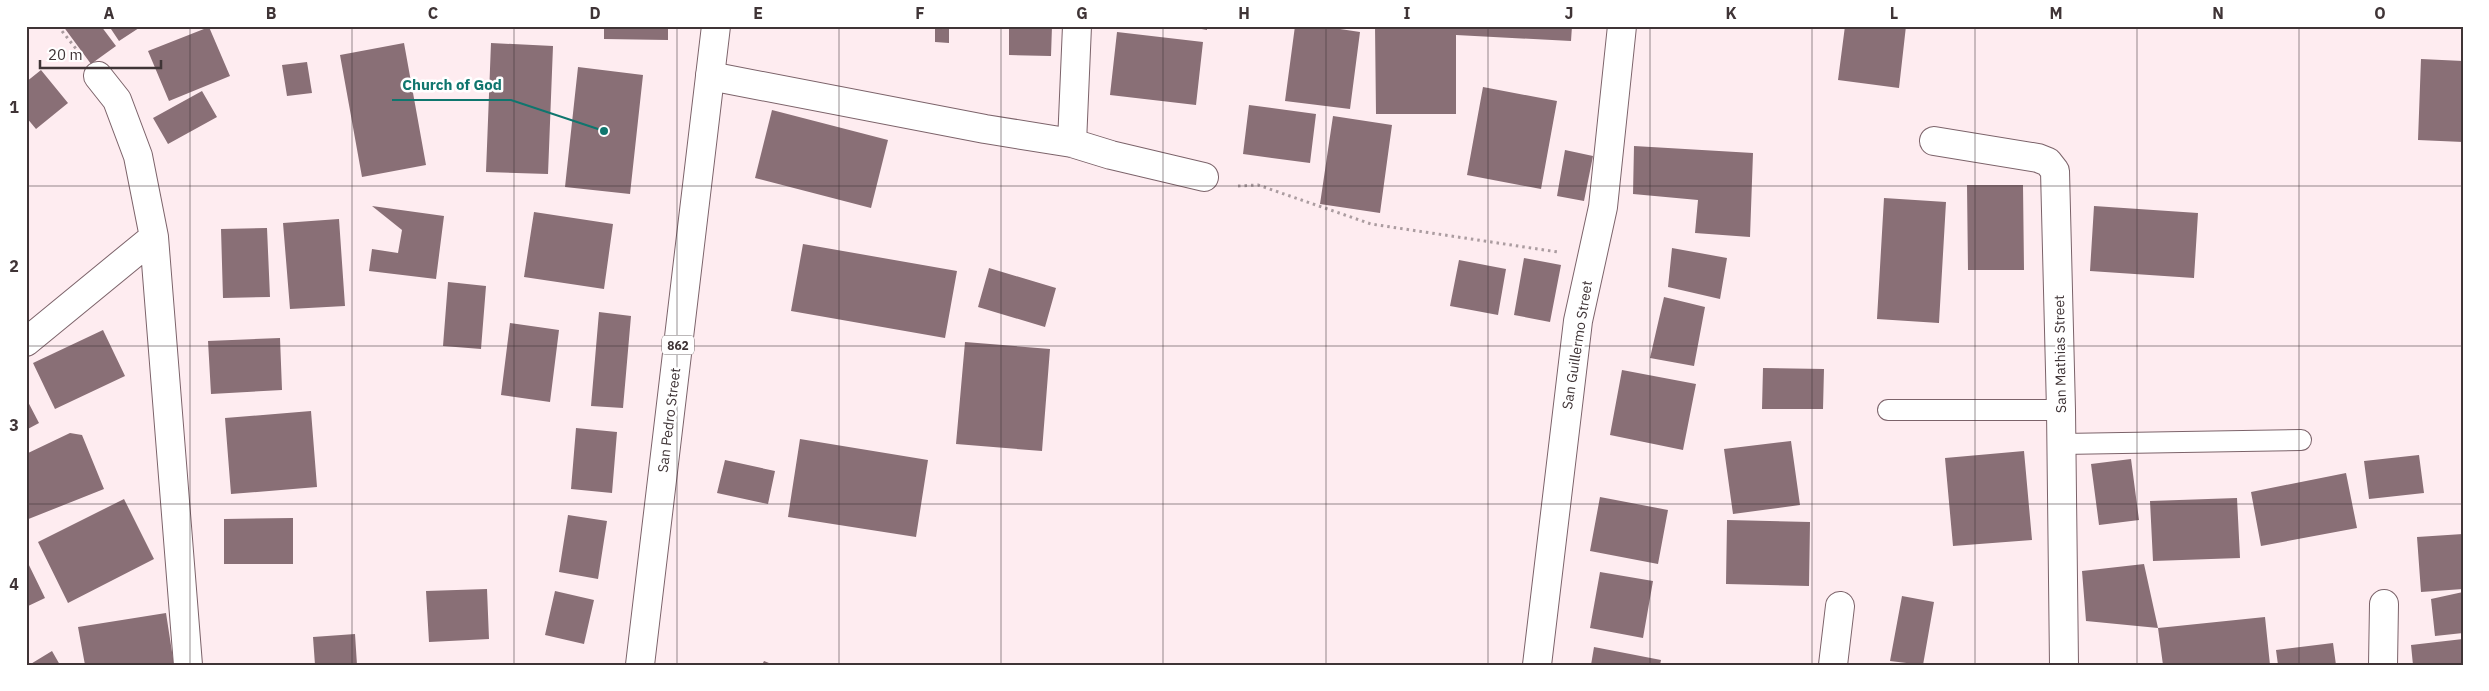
<svg xmlns="http://www.w3.org/2000/svg" width="2489" height="691" font-family="'IBM Plex Sans',sans-serif">
	<style>
		.building { fill: #896f76 }
		.lines { fill: none; stroke-linecap: round; stroke-linejoin: round }
		.lane-casing { stroke: #7c636a; stroke-width: 22 }
		.street-casing { stroke: #7c636a; stroke-width: 30 }
		.primary-casing { stroke: #7c636a; stroke-width: 30 }
		.path { stroke: #ab9ca0; stroke-width: 3; stroke-dasharray: 2.5 4; stroke-linecap: butt }
		.lane { stroke: #fff; stroke-width: 20 }
		.street { stroke: #fff; stroke-width: 28 }
		.primary { stroke: #fff; stroke-width: 28 }
		.grid { fill: none; stroke: #3f3436; stroke-width: 1; stroke-opacity: 0.55 }
		.labels { text-anchor: middle; dominant-baseline: central; stroke-width: 5; stroke-linejoin: round; paint-order: stroke }
		.shield { fill: #fff; stroke: #797172; stroke-width: 1 }
		.shield-label { font-size: 12px; font-weight: bold; fill: #3f3436 }
		.street-label { font-size: 14px; fill: #3f3436; stroke: #fff }
		.leader { fill: none; stroke: #0f766e; stroke-width: 2 }
		.callout-dot { fill: #0f766e; stroke: #fff; stroke-width: 2 }
		.callout-label { font-size: 15px; text-anchor: middle; font-weight: bold; fill: #0f766e; stroke: #fff; stroke-width: 5; stroke-linejoin: round; paint-order: stroke }
		.neatline { fill: none; stroke: #3f3436; stroke-width: 2 }
		.grid-label { font-size: 16px; text-anchor: middle; font-weight: bold; fill: #3f3436 }
	</style>
	<rect width="100%" height="100%" fill="#feecf0"/>
	<path class="building" d="M63,26H101L116,46L91,64Z
		M109,26H142L119,41Z
		M604,26H668V40L604,39Z
		M935,26H949V43L935,42Z
		M1009,26H1052L1051,56L1009,55Z
		M1186,26H1207V30Z
		M1295,26H1320L1360,32L1350,109L1285,101Z
		M1375,26H1572L1571,41L1456,35V114H1376Z
		M1845,26H1906L1899,88L1838,80Z
		M209,27L230,76L169,101L148,51Z
		M1117,32L1203,42L1196,105L1110,95Z
		M404,43L426,165L362,177L340,55Z
		M491,43L553,46L548,174L486,172Z
		M2421,59L2463,61V142L2418,140Z
		M307,62L312,93L287,96L282,65Z
		M578,67L643,75L630,194L565,187Z
		M41,70L68,103L36,129L26,117V82Z
		M1483,87L1557,101L1541,189L1467,175Z
		M202,91L217,117L168,144L153,118Z
		M1249,105L1316,114L1310,163L1243,154Z
		M772,110L888,140L871,208L755,178Z
		M1333,116L1392,125L1380,213L1320,204Z
		M1634,146L1753,153L1750,237L1695,233L1698,200L1633,194Z
		M1565,150L1593,156L1584,201L1557,196Z
		M1967,185H2023L2024,270H1968Z
		M1884,198L1946,202L1939,323L1877,319Z
		M372,206L444,216L436,279L369,271L372,249L398,253L402,230Z
		M2094,206L2198,213L2194,278L2090,271Z
		M534,212L613,224L604,289L524,277Z
		M339,219L345,306L290,309L283,223Z
		M267,228L270,297L223,298L221,229Z
		M803,244L957,271L945,338L791,311Z
		M1672,248L1727,258L1720,299L1668,287Z
		M1524,258L1561,265L1550,322L1514,315Z
		M1459,260L1506,269L1498,315L1450,306Z
		M989,268L1056,288L1045,327L978,307Z
		M448,282L486,286L481,349L443,346Z
		M1664,297L1705,307L1694,366L1650,358Z
		M599,312L631,316L623,408L591,406Z
		M510,323L559,330L550,402L501,395Z
		M103,330L125,376L55,409L33,363Z
		M280,338L282,390L211,394L208,341Z
		M965,342L1050,349L1042,451L956,444Z
		M1763,368L1824,369L1823,409H1762Z
		M1622,370L1696,384L1683,450L1610,435Z
		M26,398L39,423L26,430Z
		M311,411L317,487L231,494L225,418Z
		M576,428L617,432L612,493L571,489Z
		M70,433L82,435L104,489L26,520V454Z
		M800,439L928,460L916,537L788,517Z
		M1791,441L1800,505L1733,514L1724,449Z
		M2024,451L2032,540L1953,546L1945,458Z
		M2419,455L2424,493L2369,499L2364,461Z
		M2131,459L2139,520L2099,525L2091,464Z
		M725,460L775,471L768,504L717,493Z
		M2346,473L2357,528L2261,546L2251,492Z
		M1600,497L1668,510L1658,564L1590,551Z
		M2237,498L2240,558L2153,561L2150,501Z
		M124,499L154,559L68,603L38,542Z
		M568,515L607,521L598,579L559,572Z
		M293,518V564H224V519Z
		M1727,520L1810,522L1809,586L1726,584Z
		M2463,534V589L2421,592L2417,537Z
		M26,559L45,598L26,607Z
		M2144,564L2158,628L2086,621L2082,571Z
		M1600,572L1653,581L1643,638L1590,628Z
		M487,589L489,639L429,642L426,591Z
		M555,591L594,600L584,644L545,635Z
		M2463,592V633L2435,636L2431,599Z
		M1902,596L1934,602L1923,665L1890,661Z
		M166,613L174,665H85L78,627Z
		M2265,617L2270,665H2163L2158,628Z
		M355,634L357,665H315L313,637Z
		M2463,639V665H2413L2411,645Z
		M2333,643L2336,665H2278L2276,650Z
		M1594,647L1661,660L1660,665H1591Z
		M52,651L60,665H29Z
		M764,661L774,665H762Z"/>
	<g class="lines">
		<g class="lane-casing">
			<path id="lane" d="M1888,410H2061
				M2062,444L2301,440"/>
		</g>
		<g class="street-casing">
			<path id="street" d="M98,76L117,100L138,156L154,237L188,665
				M710,76L985,129L1072,143L1111,155L1204,177
				M1934,141L2038,158L2048,162L2055,171L2061,410L2064,665
				M1072,143L1077,26
				M26,342L154,237
				M1537,665L1578,321L1603,207L1622,26
				M1833,665L1840,606
				M2383,665L2384,604"/>
		</g>
		<g class="primary-casing">
			<path id="primary" d="M640,665L716,26"/>
		</g>
		<path class="path" d="M58,26L77,50
			M1238,186L1258,185L1371,224L1558,252"/>
		<use href="#lane" class="lane"/>
		<use href="#street" class="street"/>
		<use href="#primary" class="primary"/>
	</g>
	<path class="grid" d="M190,26V665M352,26V665M514,26V665M677,26V665M839,26V665M1001,26V665M1163,26V665M1326,26V665M1488,26V665M1650,26V665M1812,26V665M1975,26V665M2137,26V665M2299,26V665M26,186H2463M26,346H2463M26,504H2463"/>
	<g class="labels">
		<rect class="shield" x="662" y="335.5" width="32" height="19" rx="4"/>
		<g class="shield-label">
			<text x="678" y="345">862</text>
		</g>
		<g class="street-label">
			<text transform="translate(1577 345) rotate(-81)">San Guillermo Street</text>
			<text transform="translate(2060 354) rotate(-91)">San Mathias Street</text>
			<text transform="translate(669 420) rotate(-83)">San Pedro Street</text>
		</g>
	</g>
	<path class="leader" d="M604 131L511 100H392"/>
	<circle class="callout-dot" cx="604" cy="131" r="5"/>
	<g class="callout-label">
		<text x="452" y="90">Church of God</text>
	</g>
	<rect width="2489" height="691" fill="none" stroke="#ffffff" stroke-width="55"/>
	<path d="M40 60v8h121v-8" fill="none" stroke="#3f3436" stroke-width="2.5"/>
	<text x="48" y="60" font-size="15" fill="#3f3436" stroke="#ffffff" stroke-width="4" paint-order="stroke">20 m</text>
	<rect x="28" y="28" width="2434" height="636" class="neatline"/>
	<g class="grid-label">
		<text x="109" y="19">A</text>
		<text x="271" y="19">B</text>
		<text x="433" y="19">C</text>
		<text x="595" y="19">D</text>
		<text x="758" y="19">E</text>
		<text x="920" y="19">F</text>
		<text x="1082" y="19">G</text>
		<text x="1244" y="19">H</text>
		<text x="1407" y="19">I</text>
		<text x="1569" y="19">J</text>
		<text x="1731" y="19">K</text>
		<text x="1894" y="19">L</text>
		<text x="2056" y="19">M</text>
		<text x="2218" y="19">N</text>
		<text x="2380" y="19">O</text>
		<text x="14" y="113">1</text>
		<text x="14" y="272">2</text>
		<text x="14" y="431">3</text>
		<text x="14" y="590">4</text>
	</g>
</svg>
